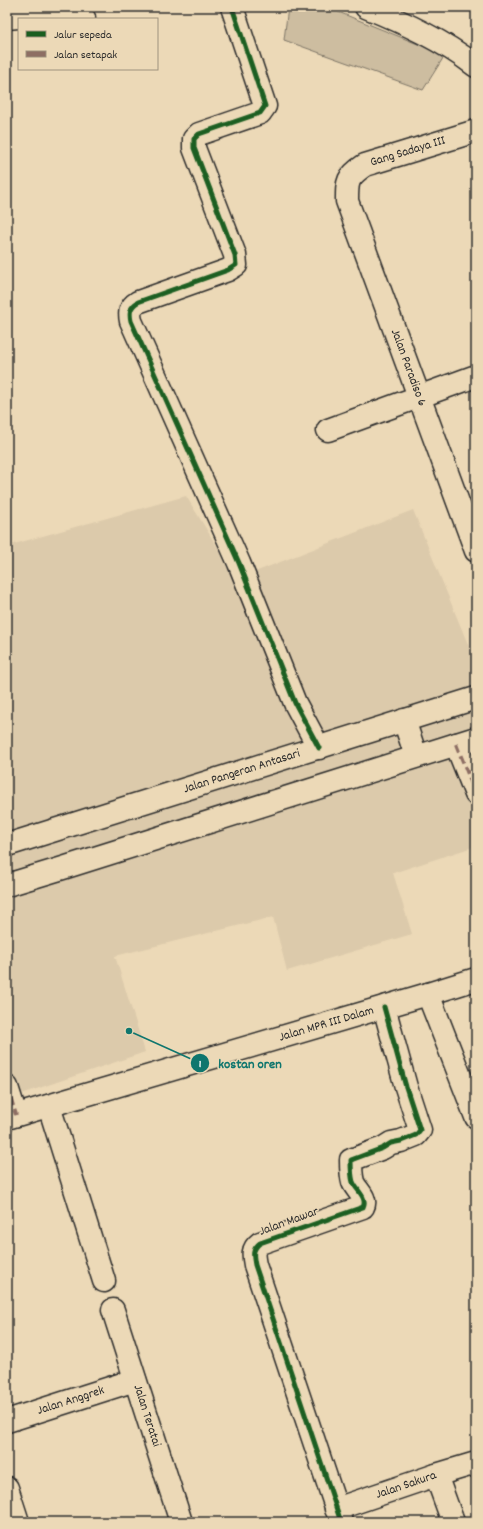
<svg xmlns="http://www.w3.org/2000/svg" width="483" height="1529" font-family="Dekko,sans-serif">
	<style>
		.built { fill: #dccaab }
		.green { fill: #cdbda0; stroke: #7c7466 }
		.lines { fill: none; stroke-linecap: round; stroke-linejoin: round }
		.minor-casing { stroke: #2b2b2b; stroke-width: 25 }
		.major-casing { stroke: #2b2b2b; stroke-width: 25 }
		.minor { stroke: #ecd9b7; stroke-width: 22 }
		.major { stroke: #ecd9b7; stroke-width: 22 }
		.quiet { stroke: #8d6e63; stroke-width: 4; stroke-dasharray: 8 4; stroke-linecap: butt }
		.cycleway-casing { stroke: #ecd9b7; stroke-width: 8 }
		.cycleway { stroke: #1b5e20; stroke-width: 5 }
		.labels { text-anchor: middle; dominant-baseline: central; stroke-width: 3; stroke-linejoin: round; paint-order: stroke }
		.street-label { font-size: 13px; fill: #2b2b2b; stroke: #ecd9b7 }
		.leader { fill: none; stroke: #0f766e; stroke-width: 1.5 }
		.callout-dot { fill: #0f766e; stroke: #ecd9b7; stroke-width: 1.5 }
		.mark-label { font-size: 12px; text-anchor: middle; font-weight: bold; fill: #fff }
		.callout-label { font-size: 14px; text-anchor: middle; font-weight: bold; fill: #0f766e; stroke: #ecd9b7; stroke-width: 3; stroke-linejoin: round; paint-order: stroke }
	</style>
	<rect width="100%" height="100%" fill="#ecd9b7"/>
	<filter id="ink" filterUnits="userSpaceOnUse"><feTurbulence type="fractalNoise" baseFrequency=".025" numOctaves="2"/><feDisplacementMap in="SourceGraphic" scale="8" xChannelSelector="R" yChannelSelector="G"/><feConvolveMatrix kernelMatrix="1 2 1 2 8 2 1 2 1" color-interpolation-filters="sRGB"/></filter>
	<g filter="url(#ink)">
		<path class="built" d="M186,496L237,579L413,510L476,664V846L393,873L412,934L287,971L273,917L115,956L145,1052L7,1099V546Z"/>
		<path class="green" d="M288,7H326L445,55L423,90L284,40Z"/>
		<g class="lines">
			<g class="minor-casing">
				<g id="minor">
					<path d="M232,7L265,106L260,113L199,134L194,139V148L235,255L236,265L228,270L138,302C130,307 129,312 131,321L239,563L295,703L319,748"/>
					<path d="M366,7C405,23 442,40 476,66"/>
					<path d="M7,18L41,15L84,18"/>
					<path id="s1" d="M476,131L365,165C347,177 347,181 347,201L476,551"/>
					<path d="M328,430L476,376"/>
					<path d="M456,744L476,794"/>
					<path d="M428,994L476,1117"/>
					<path d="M7,1087L16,1115"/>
					<path d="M49,1106L104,1281"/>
					<path id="s2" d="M7,1118L428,994L476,979"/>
					<path id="s3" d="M113,1310L181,1522"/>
					<path id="s4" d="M7,1421L135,1380"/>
					<path d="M436,1475L453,1522"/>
					<path d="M7,1488L18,1522"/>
					<path id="s5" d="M336,1509L436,1475L476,1463"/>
					<path d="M341,1522L255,1265C253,1255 252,1249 260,1243L363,1207C368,1198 356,1190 353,1182C351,1175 351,1167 351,1160L383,1148L391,1143L401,1141L416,1135L420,1130L406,1087L384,1007"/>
				</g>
			</g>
			<g class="major-casing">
				<g id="major">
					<path d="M404,720L416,756"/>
					<path id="s6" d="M7,845L476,698"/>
					<path d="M7,885L63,868L476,738"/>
				</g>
			</g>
			<use href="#minor" class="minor"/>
			<use href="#major" class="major"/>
			<path class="quiet" d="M456,744L476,794
				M7,1087L16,1115"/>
			<g class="cycleway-casing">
				<path id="cycleway" d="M232,7L265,106L260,113L199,134L194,139V148L235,255L236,265L228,270L138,302C130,307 129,312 131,321L239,563L295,703L319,748
					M341,1522L255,1265C253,1255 252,1249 260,1243L363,1207C368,1198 356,1190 353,1182C351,1175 351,1167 351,1160L383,1148L391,1143L401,1141L416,1135L420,1130L406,1087L384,1007"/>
			</g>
			<use href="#cycleway" class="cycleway"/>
		</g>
	</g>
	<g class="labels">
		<g class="street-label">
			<text transform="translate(408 152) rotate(-17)">Gang Sadaya III</text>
			<text stroke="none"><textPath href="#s1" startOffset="337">Jalan Paradiso 6</textPath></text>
			<text stroke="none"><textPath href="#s6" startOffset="246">Jalan Pangeran Antasari</textPath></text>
			<text stroke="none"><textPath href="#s2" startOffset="333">Jalan MPR III Dalam</textPath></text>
			<text transform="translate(289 1222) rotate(-20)">Jalan Mawar</text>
			<text stroke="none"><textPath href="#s4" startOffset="67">Jalan Anggrek</textPath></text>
			<text stroke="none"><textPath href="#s3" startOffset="111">Jalan Teratai</textPath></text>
			<text stroke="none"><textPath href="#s5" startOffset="74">Jalan Sakura</textPath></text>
		</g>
	</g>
	<path class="leader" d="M129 1031L200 1063"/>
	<g class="callout-dot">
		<circle cx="129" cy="1031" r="4"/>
		<circle cx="200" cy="1063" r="10"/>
	</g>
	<g class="mark-label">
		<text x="200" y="1067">1</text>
	</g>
	<g class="callout-label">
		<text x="250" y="1068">kostan oren</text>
	</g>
	<rect width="483" height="1529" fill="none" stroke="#ecd9b7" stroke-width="24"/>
	<rect x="12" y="12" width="459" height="1505" fill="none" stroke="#2b2b2b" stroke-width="1.5" filter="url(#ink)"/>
	<rect x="18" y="18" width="140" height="52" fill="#ecd9b7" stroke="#9f937f"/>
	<rect x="26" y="31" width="20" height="6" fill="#1b5e20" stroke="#9f937f"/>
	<text x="54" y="38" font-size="12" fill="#2b2b2b">Jalur sepeda</text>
	<rect x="26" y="51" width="20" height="6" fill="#8d6e63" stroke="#9f937f"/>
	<text x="54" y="58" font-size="12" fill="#2b2b2b">Jalan setapak</text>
</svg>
